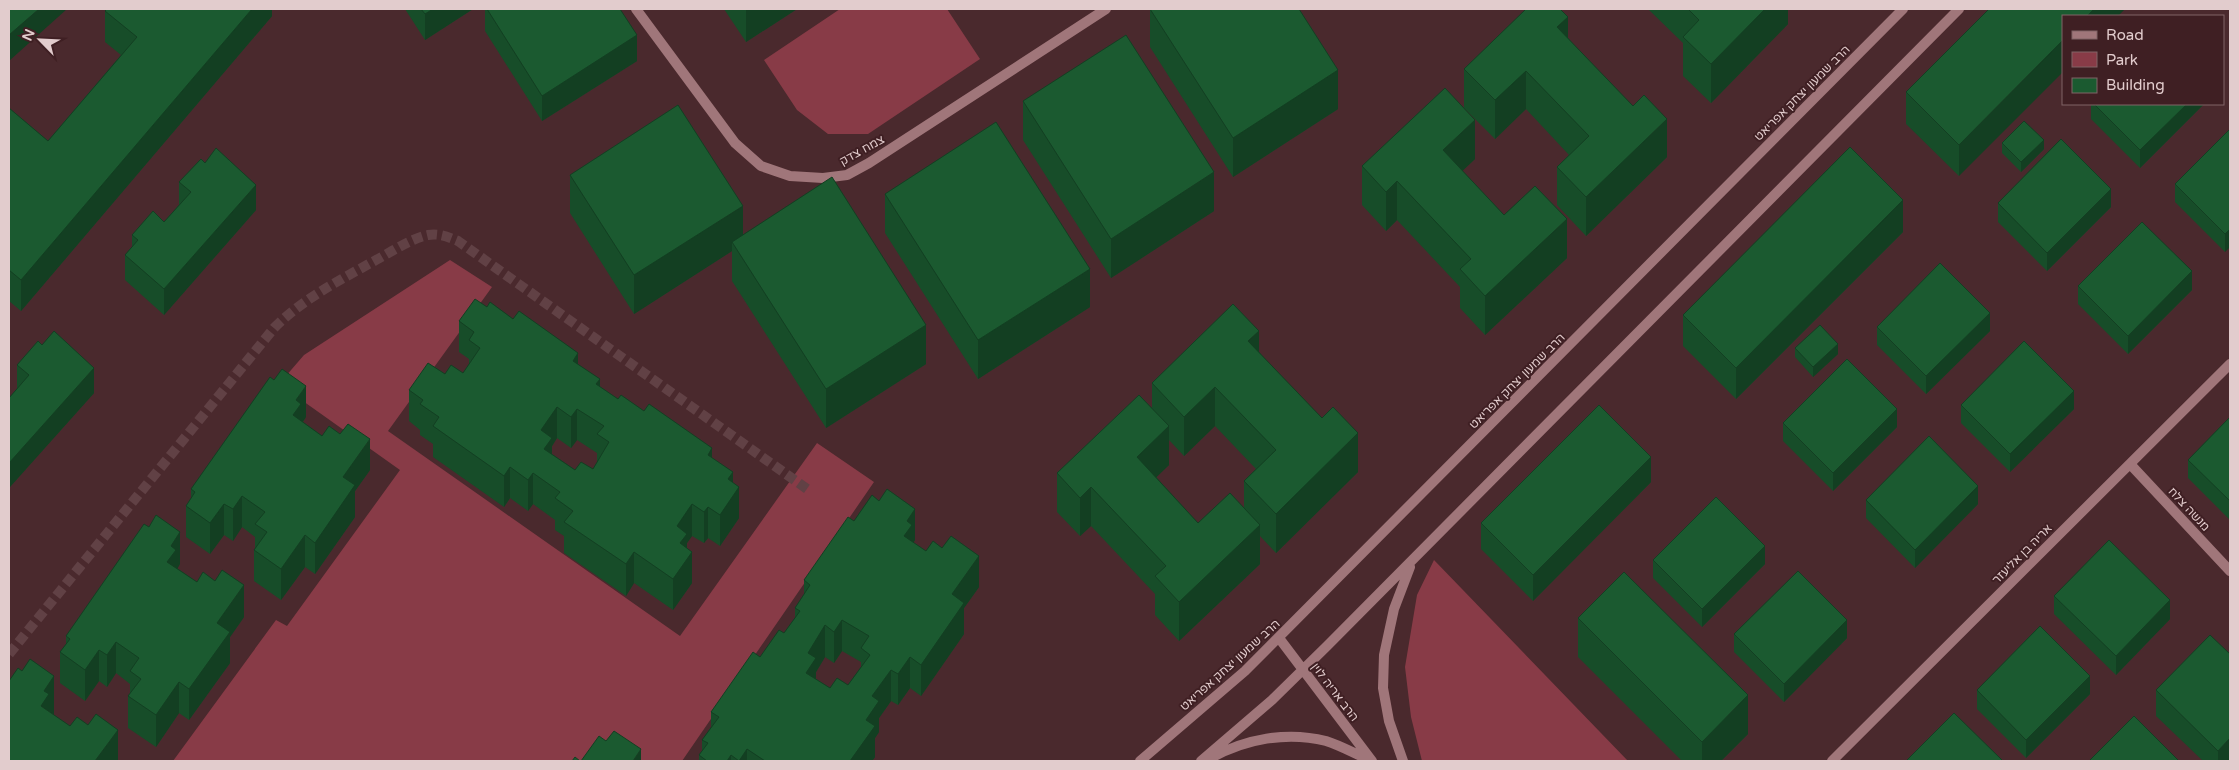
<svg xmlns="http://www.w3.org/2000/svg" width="2239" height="770" font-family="'Varela Round','Noto Sans Hebrew',sans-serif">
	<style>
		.green { fill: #883b47 }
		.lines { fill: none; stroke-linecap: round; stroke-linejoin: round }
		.minor-tunnel { stroke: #614145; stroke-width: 10; stroke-dasharray: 10 5; stroke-linecap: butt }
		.minor { stroke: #a0767a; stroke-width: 10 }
		.tertiary { stroke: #a0767a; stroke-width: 10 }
		.wall { fill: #174d29; fill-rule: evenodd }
		.shaded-wall { fill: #133f22 }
		.building { fill: #1b5a30; stroke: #133f22; fill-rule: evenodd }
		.labels { text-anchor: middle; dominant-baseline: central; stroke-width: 4; stroke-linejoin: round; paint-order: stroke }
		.street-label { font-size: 12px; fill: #e2cccd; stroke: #3f1f23 }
	</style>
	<rect width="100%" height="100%" fill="#4a292d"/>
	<path class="green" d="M840,9H947L980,59L868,134H828L797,110L764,60Z
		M450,260L492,287L388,431L680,636L817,443L874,482L682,761H173L276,620L287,626L400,470L279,384L304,355Z
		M1434,560L1628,761H1422L1411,717L1405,667L1417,595Z"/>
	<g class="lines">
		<path class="minor-tunnel" d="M9,654L274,328C304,298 340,280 376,260C393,251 410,239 428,235C439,233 448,237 458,241L810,491"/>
		<path class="minor" d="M636,9L735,143L761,166L790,176L823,178L847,175L869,163L1106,9
			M2130,464L2230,571
			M1832,761L2230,364"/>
		<path class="tertiary" d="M1279,638L1372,761
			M1211,758C1245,739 1287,731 1326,741C1342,746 1357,755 1372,761
			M1140,761L1245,671L1903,9
			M1201,761L1272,700L1327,646L1959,9
			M1403,761L1389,721L1383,688L1384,655L1394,609L1410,567"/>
	</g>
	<path class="wall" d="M272,9V16L21,311L9,301V108L48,141L121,55L105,42V11Z
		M405,9H473L425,40Z
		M485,9H620L637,61L542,121L485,31Z
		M724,9H797L746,42Z
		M1150,9H1299L1338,109L1233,177L1150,47Z
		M1648,9H1788V24L1711,103L1683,76V43Z
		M1989,9L1959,176L1906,124V92Z
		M1568,38L1667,157L1586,236L1557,205V167L1569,155L1526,109L1495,139L1464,108V69Z
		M1023,101L1214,211L1111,278L1023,140Z
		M2091,104H2203V105L2140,168L2091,119Z
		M2230,129L2225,252L2175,202V184Z
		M2002,143L2044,149L2021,172L2002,153Z
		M1475,159L1462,171L1504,215L1567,258L1485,335L1460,308V287L1397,220L1386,231L1362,205V166Z
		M570,175L743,235L926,364L826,428L732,281V251L634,314L570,213Z
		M179,182L256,210L164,315L125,280V255L132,247V235L164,222L179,205Z
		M885,194L1090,307L978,379L885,233Z
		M1998,203L2111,207L2047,271L1998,222Z
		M1903,232L1736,399L1683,346V315Z
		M2078,286L2192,290L2128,354L2078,304Z
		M487,307L578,364L600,387L618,399L712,458L733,483L739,518L720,546L708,538L704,543L692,536L687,543V548L692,583L673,610L634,583L626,596L564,553V536L555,530V520L533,504L528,511L510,498L504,507L433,457V444L420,435V430L409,421V390L445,374L463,373L469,364V359L459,352V321ZM557,438L571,448L577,440L597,453V463L593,469L575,470L552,454V446Z
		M1877,327L1990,331L1926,394L1877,345Z
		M42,345L94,393L9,488V398L17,389V365Z
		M1795,348L1838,354L1813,377L1795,357Z
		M1259,352L1358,472L1276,553L1260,536V564L1179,641L1155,615V594L1091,526L1080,536L1057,512V473L1152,408V383ZM1215,426L1256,469L1244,481V508L1198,523L1156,477L1169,465V440L1184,456Z
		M1961,405L2074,409L2010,472L1961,423Z
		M306,417L303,422L370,470L355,491V517L315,574L305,567L281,600L254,581V550L255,549V537L242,527L233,541L224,535L210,554L186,537V506L191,499V489Z
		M2230,417V520L2188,478V460Z
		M1783,423L1897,427L1833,491L1783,441Z
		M1651,482L1533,601L1481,549V523Z
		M1866,500L1978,504L1915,568L1866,518Z
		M854,521L915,540L913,543L979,587L964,608V634L921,696L910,688L898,705L891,701L879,718V732L875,738V757L872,761H699V755L702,751V740L711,727V712L760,657L784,633L795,618V608L804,595V580ZM842,651L861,662V667L848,685L830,688L816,679V672L825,657L834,663Z
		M1653,560L1765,564L1702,627L1653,578Z
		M180,564L177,568L244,617L230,637V663L189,720L179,713L156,747L128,728V696L130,694V684L116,673L107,687L99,681L85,701L60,683V652L66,645V636Z
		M2054,596L2170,619L2116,675L2054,614Z
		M1578,618L1748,734L1721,761H1682L1578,657Z
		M1734,634L1847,638L1784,702L1734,652Z
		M1977,690L2090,694L2026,758L1977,709Z
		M2156,690L2230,761H2203L2156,716Z"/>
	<path class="shaded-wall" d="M39,9H67L9,61V35Z
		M252,9H272V16L21,311V280Z
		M433,9H473L425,40V14Z
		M746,9H797L746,42Z
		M1765,9H1788V24L1711,103V64Z
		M2094,9H2125L2118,16H2087Z
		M1568,17V56L1557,27Z
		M637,35V61L542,121V96Z
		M2063,40V72L1959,176V145Z
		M1338,70V109L1233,177V138Z
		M1526,71V109L1495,139V100Z
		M2187,104H2203V105L2140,168V150Z
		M1667,119V157L1586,236V197Z
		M1475,120V159L1443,189V150Z
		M2044,140V149L2021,172V162Z
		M1214,172V211L1111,278V239Z
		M1397,181V220L1386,231V192Z
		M256,185V210L164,315V289Z
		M2111,189V207L2047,271V253Z
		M1903,200V232L1736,399V368Z
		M743,206V245L732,242V251L634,314V275Z
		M1567,219V258L1485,335V296Z
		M2230,229V247L2225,252V234Z
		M1090,269V307L978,379V340Z
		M2192,271V290L2128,354V336Z
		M1990,313V331L1926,394V376Z
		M926,325V364L826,428V389Z
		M1259,331V370L1248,341Z
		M1838,344V354L1813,377V367Z
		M578,353V385L573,361Z
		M94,368V393L9,488V463Z
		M600,379V411L596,384Z
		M306,386V417L301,424L293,415L296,400Z
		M1215,387V426L1184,456V417Z
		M2074,391V409L2010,472V454Z
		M557,407V438L552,446V469L544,480L541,430Z
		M577,409V440L571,448V417Z
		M1897,409V427L1833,491V473Z
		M1169,426V465L1137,496V457Z
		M1358,433V472L1276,553V514Z
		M370,439V470L355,491V517L315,574V543L343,477Z
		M712,448V479L708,455Z
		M1651,457V482L1533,601V575Z
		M510,467V498L504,507V476Z
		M733,472V495L739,487V518L720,546V515L728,479Z
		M533,473V504L528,511V480Z
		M1978,486V504L1915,568V550Z
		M1091,487V526L1080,536V498Z
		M242,496V527L233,541V509Z
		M224,504V535L210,554V523Z
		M692,504V536L687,543V559L692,552V583L673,610V579L677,526Z
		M708,507V538L704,543V512Z
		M915,509V540L912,544L904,536L907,521Z
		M1260,525V564L1179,641V602Z
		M180,532V564L176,571L167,562L171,546Z
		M305,535V567L281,600V569Z
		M1765,546V564L1702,627V609Z
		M634,552V583L626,596V564Z
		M979,556V587L964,608V634L921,696V665L952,594Z
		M244,585V617L230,637V663L189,720V689L217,623Z
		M2170,600V619L2116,675V656Z
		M842,620V651L834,663V632Z
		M1847,620V638L1784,702V684Z
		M825,625V657L816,672V689L806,673L808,653Z
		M116,642V673L107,687V655Z
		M99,650V681L85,701V670Z
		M910,657V688L898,705V674Z
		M891,670V701L879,718V732L875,738V757L872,761H850L866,720L872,696Z
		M54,676V715L41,706L44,691Z
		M2090,676V694L2026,758V740Z
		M179,682V713L156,747V715Z
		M1748,695V734L1721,761H1702V742Z
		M118,730V761H95Z
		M2230,738V761H2218V751Z
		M641,749V761H633Z
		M747,749V761H739Z
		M731,755V761H727Z"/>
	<path class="building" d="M9,9H39L9,35Z
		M107,9H252L21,280L9,270V108L48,141L137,37L105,11Z
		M421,9H433L425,14Z
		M487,9H620L637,35L542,96Z
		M1150,9H1299L1338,70L1233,138Z
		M1526,9H1560L1568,17L1557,27L1633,106L1644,95L1667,119L1586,197L1557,167L1589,136L1526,71L1495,100L1464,69Z
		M1688,9H1765L1711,64L1683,37L1699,20Z
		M1989,9H2094L2087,16H2063V40L1959,145L1906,92Z
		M1126,35L1214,172L1111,239L1023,101Z
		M1445,88L1475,120L1443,150L1504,215L1535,186L1567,219L1485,296L1460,269L1471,259L1397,181L1386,192L1362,166Z
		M2094,104H2187L2140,150Z
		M678,105L743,206L634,275L570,175Z
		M2024,121L2044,140L2021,162L2002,143Z
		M996,122L1090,269L978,340L885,194Z
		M2230,129V229L2225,234L2175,184Z
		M2061,139L2111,189L2047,253L1998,203Z
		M1850,147L1903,200L1736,368L1683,315Z
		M216,148L256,185L164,289L125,255L138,240L132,235L153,211L164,222L191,192L179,182L201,159L205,163Z
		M832,177L926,325L826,389L732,242Z
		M2142,222L2192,271L2128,336L2078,286Z
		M1940,263L1990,313L1926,376L1877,327Z
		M475,299L487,307L490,302L513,319L519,311L578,353L573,361L600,379L596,384L618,399L621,395L644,411L649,404L712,448L708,455L733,472L728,479L739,487L720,515L708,507L704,512L692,504L677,526L687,534L680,543L692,552L673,579L634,552L626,564L564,522L573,511L555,498L560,492L533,473L528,480L510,467L504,476L433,426L439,417L420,404L423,400L409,390L428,363L445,374L451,365L463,373L480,348L469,340L474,332L459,321ZM557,407L571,417L577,409L604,426L597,434L609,442L593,469L581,462L575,470L544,449L552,438L541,430Z
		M1233,304L1259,331L1248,341L1322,418L1333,407L1358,433L1276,514L1244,481L1276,450L1215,387L1184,417L1152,383Z
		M1820,325L1838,344L1813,367L1795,348Z
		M54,331L94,368L9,463V398L29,375L17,365L38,341L42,345Z
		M2024,341L2074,391L2010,454L1961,405Z
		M1847,359L1897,409L1833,473L1783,423Z
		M282,369L306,386L296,400L301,404L293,415L322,436L329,426L340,434L348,424L370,439L343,477L355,485L315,543L305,535L281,569L254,550L267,532L255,524L265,512L242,496L233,509L224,504L210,523L186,506L195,492L191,489L270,377L274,380Z
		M1139,395L1169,426L1137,457L1198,523L1230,493L1260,525L1179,602L1155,576L1166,566L1091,487L1080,498L1057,473Z
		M1599,405L1651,457L1533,575L1481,523Z
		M2230,417V501L2188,460Z
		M1929,436L1978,486L1915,550L1866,500Z
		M887,489L915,509L907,521L912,525L904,536L926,551L933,541L942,548L951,536L979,556L952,594L964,603L921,665L910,657L898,674L891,670L872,696L879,701L866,720L875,726L850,761H765L747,749L739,761L731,755L727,761H707L699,755L708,743L702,740L719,717L711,712L753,652L760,657L779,630L784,633L800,611L795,608L810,585L804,580L848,517L854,521L872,495L879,501ZM842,620L869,636L861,648L870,655L848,685L837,678L830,688L806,673L816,658L808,653L825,625L834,632Z
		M1716,497L1765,546L1702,609L1653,560Z
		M156,515L180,532L171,546L176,550L167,562L197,582L203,572L215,581L222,570L244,585L217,623L230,632L189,689L179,682L156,715L128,696L141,679L130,671L139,658L116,642L107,655L99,650L85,670L60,652L70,639L66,636L144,524L149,527Z
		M2109,540L2170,600L2116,656L2054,596Z
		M1798,571L1847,620L1784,684L1734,634Z
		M1624,572L1748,695L1702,742L1578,618Z
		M2040,626L2090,676L2026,740L1977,690Z
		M2210,635L2230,654V738L2218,751L2156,690Z
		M30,659L54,676L44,691L49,694L41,706L70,726L77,717L88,725L96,714L118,730L95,761H9V681L18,668L22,671Z
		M1954,713L2003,761H1906Z
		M2134,716L2179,761H2089Z
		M614,731L641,749L633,761H581L599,736L606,741Z
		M575,757L580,761H572Z"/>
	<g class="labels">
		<g class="street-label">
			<text transform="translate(1802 93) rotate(-45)">הרב שמעון יצחק אפריאט</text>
			<text transform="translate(862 150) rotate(-29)">צמח צדק</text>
			<text transform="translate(1517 381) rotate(-45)">הרב שמעון יצחק אפריאט</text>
			<text transform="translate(2189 509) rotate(47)">מנשה צלח</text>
			<text transform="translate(2022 554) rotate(-45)">אריה בן אליעזר</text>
			<text transform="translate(1230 665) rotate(-42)">הרב שמעון יצחק אפריאט</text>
			<text transform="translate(1335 692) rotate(53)">הרב אריה לוין</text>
		</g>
	</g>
	<rect width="2239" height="770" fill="none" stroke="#e2cccd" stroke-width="20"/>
	<rect x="2062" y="15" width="162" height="90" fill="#3f1f23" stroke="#806467"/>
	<rect x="2072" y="31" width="25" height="8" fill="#a0767a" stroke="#806467"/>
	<text x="2106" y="40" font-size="15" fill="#e2cccd">Road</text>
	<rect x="2072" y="52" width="25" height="15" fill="#883b47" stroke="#806467"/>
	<text x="2106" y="65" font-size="15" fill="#e2cccd">Park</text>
	<rect x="2072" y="78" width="25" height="15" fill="#1b5a30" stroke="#806467"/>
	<text x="2106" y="90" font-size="15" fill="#e2cccd">Building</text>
	<g transform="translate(40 40) rotate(294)" stroke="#3f1f23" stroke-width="4" paint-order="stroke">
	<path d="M0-4L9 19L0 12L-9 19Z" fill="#e2cccd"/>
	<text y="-8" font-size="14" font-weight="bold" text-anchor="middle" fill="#e2cccd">N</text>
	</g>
</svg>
